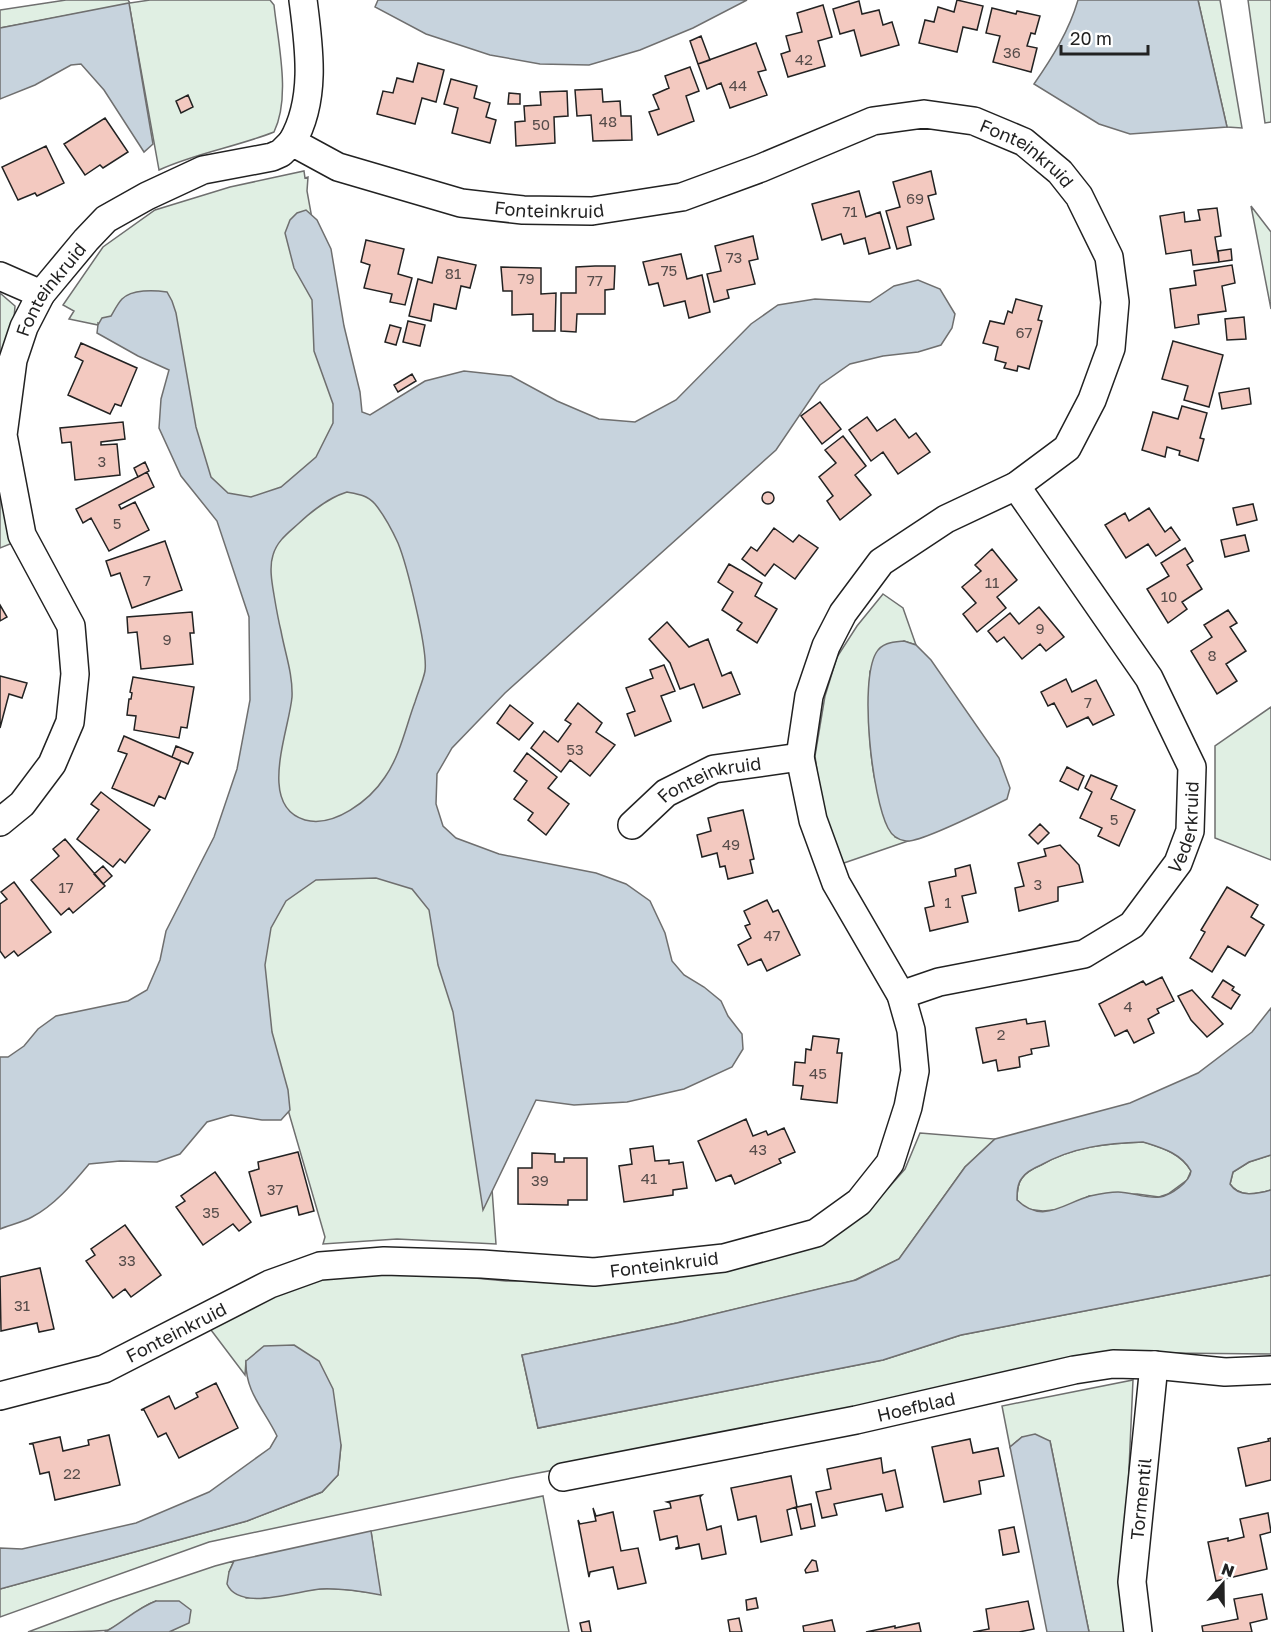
<svg xmlns="http://www.w3.org/2000/svg" width="1271" height="1632" font-family="'Golos Text',sans-serif">
	<style>
		.green { fill: #e0efe3; stroke: #6f6f6f; stroke-width: 1.5 }
		.water { fill: #c7d3dd; stroke: #6f6f6f; stroke-width: 1.5; fill-rule: evenodd }
		.building { fill: #f3c9c0; stroke: #222; stroke-width: 1.5 }
		.lines { fill: none; stroke-linecap: round; stroke-linejoin: round }
		.street-casing { stroke: #222; stroke-width: 30 }
		.street { stroke: #fff; stroke-width: 27 }
		.labels { text-anchor: middle; dominant-baseline: central; stroke-width: 4.5; stroke-linejoin: round; paint-order: stroke }
		.number-label { font-size: 15px; fill: #564c4a }
		.street-label { font-size: 18px; fill: #222; stroke: #fff }
	</style>
	<rect width="100%" height="100%" fill="#fff"/>
	<path class="green" d="M66,0H128L130,3L150,0H270L274,5C278,43 291,97 274,132C236,147 196,153 159,170L129,4L0,28V10Z
		M1198,0H1220L1242,128L1227,127Z
		M1248,0H1271V122L1265,123Z
		M304,171L305,178L308,177L307,191L354,451L421,516L446,682L405,838L472,913L496,1244L397,1239L323,1244L325,1237L268,1041L225,920L273,677L245,546L200,478L175,361L98,323V325L69,319L74,311L63,305L103,247L155,210L230,187Z
		M1251,206L1271,232V309Z
		M0,293L15,306L13,331L0,382Z
		M0,465L15,542L0,548Z
		M883,594L903,608L916,645L904,641L870,671C868,705 868,741 874,775C878,796 888,817 895,837L908,841L841,864L822,808L815,756L825,696L837,657L857,626Z
		M1271,707V860L1215,838V746Z
		M920,1133L995,1139L965,1167L899,1259L853,1281L677,1323L522,1355L538,1428L883,1360L961,1335L1271,1275V1354L1163,1353L512,1478L209,1542L0,1617V1589L247,1521L322,1492L338,1475L341,1445L246,1361L245,1375L208,1326L312,1280L360,1274L422,1273L506,1281L643,1278L866,1213L905,1169Z
		M1144,1142C1162,1148 1181,1153 1191,1171L1187,1180L1168,1194L1159,1197L1137,1194L1089,1196L1063,1209L1043,1211L1026,1209L1017,1200C1017,1193 1017,1184 1022,1178C1026,1172 1034,1168 1041,1165C1073,1147 1107,1143 1144,1142Z
		M1271,1155V1190C1257,1194 1239,1198 1230,1184L1233,1172L1249,1162Z
		M1133,1380L1124,1580L1127,1632H1089L1050,1441L1022,1437L1010,1447L1002,1406Z
		M543,1496L569,1632H169L189,1622L156,1601C137,1608 126,1622 108,1630C98,1632 43,1632 28,1632L111,1601L215,1566L234,1561L229,1572L246,1598C271,1598 294,1591 318,1589C339,1587 359,1591 380,1594L371,1531Z"/>
	<path class="water" d="M378,0H747L693,28L640,50L589,65L540,64L490,55L426,34L375,7Z
		M1078,0H1198L1227,127L1130,134L1099,124L1034,84C1052,58 1069,31 1078,0Z
		M129,3L153,144L144,152L104,90L81,64L71,65L35,85L0,99V28Z
		M306,210L317,220L331,249L344,326L360,392L362,412L370,415L425,381L464,371L511,376L557,401L599,419L635,422L676,400L751,324L778,305L815,299L870,302L894,286L918,280L940,289L955,314L952,328L941,345L918,352L883,356L850,364L820,385L776,450L505,693L452,748L437,774L436,804L443,826L456,838L499,854L596,873L626,884L650,901L665,933L672,961L684,975L704,987L721,1001L728,1016L742,1034L743,1049L732,1067L684,1089L627,1102L574,1105L536,1100L483,1210L453,1012L438,965L429,910L412,889L376,878L316,880L286,901L271,928L265,965L272,1032L288,1090L290,1110L281,1120H262L231,1115L207,1122L180,1154L157,1162L120,1161L89,1164C73,1183 55,1205 32,1217C23,1222 10,1225 0,1229V1057H8L24,1046L38,1029L56,1016L128,1001L147,990L160,960L166,931L214,837L237,769L250,700L249,617L217,521L181,476L159,428L161,399L169,370L138,356L97,333L98,325L102,318L111,316C114,311 118,303 122,299C132,289 154,290 167,292L172,301L176,313L196,427L211,477L228,493L251,497L281,487L316,457L333,423V404L314,351L312,300L294,268L285,233L290,220L297,213ZM347,492C358,494 367,495 375,504C384,515 392,530 398,543C407,565 428,650 425,671C423,681 418,692 415,702C406,726 400,756 385,777C370,800 334,828 305,820C257,806 289,731 292,697C293,674 285,653 281,631C278,619 276,607 274,595C272,583 269,567 273,555C277,541 288,533 298,524C313,510 328,498 347,492Z
		M904,641L916,645L931,660L999,758L1010,788L1007,799C991,807 920,843 906,841C898,840 892,836 888,828C872,797 859,683 876,653C882,642 894,642 904,641Z
		M1271,1008V1155L1249,1162L1233,1172L1230,1184C1239,1198 1257,1194 1271,1190V1275L961,1335L883,1360L538,1428L522,1355L677,1323L856,1280L899,1259L965,1167L995,1139L1130,1103L1198,1073L1252,1032ZM1143,1142C1162,1148 1181,1153 1191,1171C1190,1182 1171,1195 1160,1197C1147,1199 1131,1192 1118,1192C1109,1192 1099,1194 1090,1196C1064,1203 1043,1225 1017,1200C1017,1193 1017,1184 1022,1178C1026,1172 1034,1168 1041,1165C1073,1147 1107,1143 1143,1142Z
		M294,1345L319,1361L333,1389L341,1445L338,1475L322,1492L247,1521L0,1589V1548L22,1549L136,1523L209,1492L270,1448L277,1436C264,1409 245,1392 246,1361L264,1346Z
		M1035,1434L1050,1441L1089,1632H1047L1010,1447L1022,1437Z
		M371,1531L381,1595C360,1591 340,1588 320,1589C296,1591 239,1612 227,1584L229,1572L234,1561Z
		M156,1601H179L191,1610L189,1623L169,1632H105C123,1622 137,1608 156,1601Z"/>
	<path class="building" d="M957,0L983,6L977,30L963,27L957,52L919,43L925,20L934,22L938,7L954,12Z
		M859,1L862,14L879,10L883,25L892,22L899,45L861,56L854,30L840,34L833,9Z
		M823,5L832,37L818,41L825,66L788,77L781,54L790,51L786,36L802,32L797,13Z
		M992,8L1016,14L1017,11L1040,16L1035,34L1031,33L1027,46L1037,48L1031,72L993,62L1000,36L986,33Z
		M701,36L710,60L698,64L690,41Z
		M756,43L766,70L758,72L767,95L730,108L721,83L707,89L698,64Z
		M418,63L444,70L436,102L422,98L415,124L377,114L383,91L393,93L397,78L413,82Z
		M690,67L699,91L686,96L694,121L658,135L649,112L659,109L653,95L669,88L665,76Z
		M451,79L477,86L474,98L490,103L486,117L496,120L490,143L452,133L458,108L444,104Z
		M602,89L603,102L620,101L621,116H631L632,140L593,141L591,115L577,116L575,90Z
		M567,91L568,116L554,117L555,143L516,146L515,122L525,121L524,106L541,105L540,92Z
		M509,93L520,94V104H508Z
		M188,95L193,107L181,113L176,101Z
		M105,118L128,152L103,168L100,165L85,175L64,144Z
		M46,146L64,183L37,196L35,193L18,200L2,167Z
		M931,171L936,194L928,196L934,219L907,227L911,245L897,249L886,211L900,207L893,182Z
		M859,191L866,217L880,212L890,248L869,254L865,238L844,244L841,234L822,240L812,204Z
		M1217,208L1221,236L1215,237L1219,262L1193,265L1191,250L1166,254L1160,216L1184,212L1185,222L1200,220L1198,210Z
		M753,236L758,259L749,261L755,284L727,290L729,298L714,302L707,274L721,271L715,246Z
		M366,240L404,249L398,274L412,278L405,305L390,302L392,294L364,288L370,265L361,262Z
		M1231,249L1232,260L1219,262L1218,251Z
		M681,254L687,279L702,275L710,312L689,318L685,301L664,306L658,283L649,285L643,262Z
		M438,257L476,265L470,288L461,286L456,309L434,304L431,321L409,316L418,279L432,283Z
		M1232,265L1235,283L1222,286L1226,311L1198,315L1199,324L1175,328L1170,289L1196,285L1194,271Z
		M595,266H615L614,289L605,290V314H577L576,332L561,331V293H576V267Z
		M501,267L541,268V294L556,293L555,331H533V314L512,315V291H503Z
		M1016,299L1042,306L1038,320L1042,321L1029,369L1018,366L1017,371L1004,368L1006,363L995,360L998,347L983,343L990,321L1004,324L1008,311L1012,313Z
		M1244,317L1246,339L1227,340L1225,319Z
		M408,321L425,325L420,346L403,342Z
		M390,325L401,328L396,345L385,342Z
		M1173,341L1223,355L1209,407L1184,400L1188,386L1162,379Z
		M81,343L137,368L121,406L115,404L110,414L68,395L83,361L75,357Z
		M412,374L416,381L398,392L394,385Z
		M1249,388L1251,404L1222,409L1219,393Z
		M820,402L841,429L822,444L801,416Z
		M1182,406L1207,413L1200,438L1204,439L1198,461L1179,455L1180,451L1167,447L1165,457L1142,450L1153,412L1178,419Z
		M867,417L877,431L895,419L909,438L916,433L930,452L898,474L883,452L871,461L849,430Z
		M123,422L125,439L101,442V445L117,444L120,475L75,480L71,442L62,443L60,428Z
		M843,436L866,466L855,475L871,495L840,520L827,501L833,496L819,477L836,463L825,450Z
		M145,462L149,471L138,477L134,468Z
		M147,472L154,487L119,505L121,509L135,502L149,530L109,551L91,518L83,523L76,509Z
		M762 498a6 6 0 1 1 12 0a6 6 0 1 1-12 0Z
		M1253,504L1257,520L1237,525L1233,508Z
		M1149,508L1165,532L1171,527L1180,540L1156,556L1148,544L1126,558L1105,525L1125,513L1129,521Z
		M774,528L793,542L799,535L818,548L795,579L774,564L765,576L742,559L751,547L757,551Z
		M1245,535L1249,551L1225,557L1221,540Z
		M165,541L182,590L132,608L120,573L111,576L106,561Z
		M1185,548L1193,561L1187,565L1202,589L1182,602L1187,609L1168,623L1147,589L1169,576L1161,563Z
		M992,549L1017,580L997,597L1006,608L977,632L963,614L976,603L962,587L981,571L975,565Z
		M729,564L762,583L755,596L777,609L757,643L737,630L742,623L722,610L733,592L718,582Z
		M0,605L7,617L0,621Z
		M1039,607L1064,637L1046,651L1040,644L1022,659L1004,637L997,642L988,631L1010,613L1019,624Z
		M1228,610L1237,623L1230,627L1246,651L1226,664L1237,681L1217,694L1191,651L1212,637L1204,625Z
		M192,612L194,633H190L193,664L141,669L137,632L128,633L127,617Z
		M667,622L689,647L708,639L722,676L731,672L740,694L703,708L694,684L680,689L670,663L649,639Z
		M664,665L675,691L661,696L671,721L635,736L627,714L635,711L626,688L653,678L650,670Z
		M0,676L27,683L22,698L9,694L0,728Z
		M133,677L194,687L187,728L181,727L179,738L134,730L136,716L127,715L129,699H131L132,693L130,692Z
		M1066,679L1072,692L1096,680L1114,715L1093,725L1088,717L1067,727L1054,703L1048,706L1041,692Z
		M578,703L602,723L596,732L615,745L590,776L570,760L561,772L531,748L544,731L558,742L571,724L565,720Z
		M510,705L533,723L519,740L497,723Z
		M124,736L181,761L165,799L159,796L154,806L112,788L127,754L118,751Z
		M176,746L193,753L188,764L172,757Z
		M527,753L557,777L548,788L569,804L546,835L528,820L533,813L514,799L527,781L514,771Z
		M1067,767L1084,776L1078,790L1060,781Z
		M1091,775L1117,786L1111,799L1135,810L1119,846L1098,836L1102,828L1080,818L1092,792L1085,788Z
		M101,792L150,830L125,863L120,859L113,867L77,839L99,810L91,804Z
		M743,810L754,859L750,860L753,873L728,879L725,866L720,867L717,853L702,857L697,835L711,831L708,818Z
		M1040,824L1049,833L1038,844L1029,835Z
		M65,839L105,886L73,913L69,908L61,915L31,880L59,856L53,849Z
		M1060,845L1079,865L1083,882L1058,887V901L1019,911L1015,888L1024,886L1018,863L1046,856L1044,849Z
		M970,865L976,893L962,896L968,922L930,931L925,908L934,906L929,882L956,876L955,869Z
		M103,866L112,876L103,884L94,874Z
		M14,882L51,932L18,956L14,951L5,958L0,951V904L7,899L1,892Z
		M1227,887L1258,905L1251,917L1264,925L1245,956L1228,946L1212,972L1190,958L1205,932L1201,930Z
		M767,900L773,912L778,910L800,955L767,971L761,959L748,965L738,945L751,938L745,926L750,924L744,911Z
		M1162,977L1174,1001L1157,1009L1159,1013L1148,1019L1154,1033L1134,1043L1127,1030L1115,1036L1099,1004L1143,981L1146,985Z
		M1223,980L1234,987L1232,990L1240,995L1231,1009L1212,997Z
		M1192,990L1223,1024L1207,1037L1191,1020L1178,996Z
		M1026,1019L1027,1024L1045,1021L1049,1046L1031,1049L1032,1054L1019,1057L1020,1067L998,1071L996,1060L983,1063L976,1028Z
		M813,1036L839,1039L837,1053H842L837,1103L801,1099L803,1086L793,1085L795,1062L805,1063L806,1049L811,1050Z
		M746,1119L753,1136L766,1131L768,1135L784,1128L795,1152L779,1159L781,1163L735,1184L731,1175L716,1181L698,1141Z
		M653,1146L655,1161L669,1160V1164L683,1162L687,1188L673,1190V1195L624,1202L619,1166L632,1164L630,1149Z
		M298,1152L314,1211L299,1215L297,1206L261,1216L249,1172L259,1169L258,1162Z
		M532,1153L555,1154V1162H564V1158H587V1200H568V1205L518,1204V1168H532Z
		M215,1172L251,1222L239,1231L233,1224L203,1245L176,1207L185,1201L181,1196Z
		M125,1225L161,1275L131,1297L125,1289L113,1298L86,1261L95,1255L91,1249Z
		M40,1268L54,1329L39,1332L37,1323L1,1331L0,1277Z
		M216,1383L238,1428L179,1458L166,1433L158,1437L144,1410H141L169,1396L175,1409L198,1397L196,1393Z
		M109,1435L120,1485L55,1500L49,1472L40,1474L33,1444H29L60,1437L63,1451L89,1445L88,1440Z
		M1271,1438V1480L1246,1486L1238,1448L1269,1441L1268,1439Z
		M970,1439L973,1453L998,1448L1004,1476L979,1481L981,1494L944,1502L932,1447Z
		M881,1458L883,1473L895,1470L903,1507L886,1511L882,1494L834,1504L837,1515L822,1518L816,1492L831,1489L827,1469Z
		M791,1476L797,1507L811,1504L815,1526L801,1529L796,1507L787,1510L792,1535L761,1542L756,1516L738,1520L731,1488Z
		M702,1495L700,1497L707,1530L721,1526L726,1554L702,1559L699,1544L676,1549V1548L679,1547L677,1536L660,1540L654,1511L671,1508L670,1503L667,1502Z
		M593,1508L596,1516L613,1512L621,1551L638,1548L646,1583L618,1589L613,1567L590,1572L589,1577L578,1520L580,1524L596,1521Z
		M1268,1513L1271,1532L1260,1535L1267,1569L1216,1581L1208,1542L1228,1538V1541L1244,1537L1240,1519Z
		M1014,1527L1019,1552L1003,1555L999,1530Z
		M812,1560L816,1561L818,1571L806,1573L805,1570Z
		M1262,1594L1267,1619L1250,1623L1252,1632H1203L1202,1626L1238,1619L1234,1599Z
		M756,1598L758,1608L747,1610L746,1600Z
		M1028,1601L1034,1629L1019,1632H973L989,1629L986,1609Z
		M739,1618L742,1632H730L728,1620Z
		M832,1620L835,1632H804L803,1626Z
		M589,1621L591,1632H582L580,1623Z
		M919,1623L921,1632H866L895,1626V1628Z"/>
	<g class="lines">
		<g class="street-casing">
			<g id="street">
				<path d="M292,142C317,100 309,46 303,0"/>
				<path d="M0,276L41,294"/>
				<path id="s1" d="M0,822L22,804L52,764L70,722L75,674L71,626L22,535L3,435L13,360L24,327L41,294L86,240L106,219L147,196L203,170L272,157L281,153L292,142L338,167L461,203L523,210L592,211L682,197L761,168L873,121L924,114L974,121L1024,142L1060,172L1079,196L1109,257L1115,302L1111,348L1092,400L1067,448L1016,486L946,519L881,562L843,613L826,646L809,696L800,757L813,820L836,883L901,995L911,1030L915,1071L908,1107L890,1163L859,1202L816,1233L724,1258L594,1272L482,1264L384,1261L320,1266L270,1284L104,1369L0,1396"/>
				<path id="s2" d="M632,825L666,793L714,769L800,757"/>
				<path id="s3" d="M901,995L939,982L1084,954L1132,925L1178,863L1190,831L1192,767L1149,678L1016,486"/>
				<path id="s4" d="M563,1477L856,1420L1074,1370L1113,1364L1154,1365L1225,1372L1271,1370"/>
				<path id="s5" d="M1138,1632L1132,1582L1154,1365"/>
			</g>
		</g>
		<use href="#street" class="street"/>
	</g>
	<g class="labels">
		<g class="number-label">
			<text x="1012" y="52">36</text>
			<text x="804" y="59">42</text>
			<text x="738" y="85">44</text>
			<text x="608" y="121">48</text>
			<text x="541" y="124">50</text>
			<text x="915" y="198">69</text>
			<text x="850" y="211">71</text>
			<text x="734" y="257">73</text>
			<text x="669" y="270">75</text>
			<text x="453" y="273">81</text>
			<text x="526" y="278">79</text>
			<text x="595" y="280">77</text>
			<text x="1024" y="332">67</text>
			<text x="102" y="461">3</text>
			<text x="117" y="523">5</text>
			<text x="147" y="580">7</text>
			<text x="992" y="582">11</text>
			<text x="1169" y="596">10</text>
			<text x="1040" y="628">9</text>
			<text x="167" y="639">9</text>
			<text x="1212" y="655">8</text>
			<text x="1088" y="702">7</text>
			<text x="575" y="749">53</text>
			<text x="1114" y="819">5</text>
			<text x="731" y="844">49</text>
			<text x="1038" y="884">3</text>
			<text x="66" y="887">17</text>
			<text x="948" y="902">1</text>
			<text x="772" y="935">47</text>
			<text x="1128" y="1006">4</text>
			<text x="1001" y="1034">2</text>
			<text x="818" y="1073">45</text>
			<text x="758" y="1149">43</text>
			<text x="649" y="1178">41</text>
			<text x="540" y="1180">39</text>
			<text x="275" y="1189">37</text>
			<text x="211" y="1212">35</text>
			<text x="127" y="1260">33</text>
			<text x="22" y="1305">31</text>
			<text x="72" y="1473">22</text>
		</g>
		<g class="street-label">
			<text stroke="none"><textPath href="#s1" startOffset="1650">Fonteinkruid</textPath></text>
			<text stroke="none"><textPath href="#s1" startOffset="1146">Fonteinkruid</textPath></text>
			<text stroke="none"><textPath href="#s1" startOffset="582">Fonteinkruid</textPath></text>
			<text stroke="none"><textPath href="#s2" startOffset="93">Fonteinkruid</textPath></text>
			<text stroke="none"><textPath href="#s3" startOffset="358">Vederkruid</textPath></text>
			<text transform="translate(664 1264) rotate(-7)">Fonteinkruid</text>
			<text transform="translate(176 1332) rotate(-27)">Fonteinkruid</text>
			<text stroke="none"><textPath href="#s4" startOffset="360">Hoefblad</textPath></text>
			<text stroke="none"><textPath href="#s5" startOffset="134">Tormentil</textPath></text>
		</g>
	</g>
	<g transform="translate(1223 1584) rotate(20)" stroke="#ffffff" stroke-width="4.5" paint-order="stroke">
	<path d="M0-4.5L10 22L0 15L-10 22Z" fill="#222222"/>
	<text y="-9" font-size="16" font-weight="bold" text-anchor="middle" fill="#222222">N</text>
	</g>
	<path d="M1061 45v9h87v-9" fill="none" stroke="#222222" stroke-width="3"/>
	<text x="1070" y="45" font-size="18" fill="#222222" stroke="#ffffff" stroke-width="4.5" paint-order="stroke">20 m</text>
</svg>
